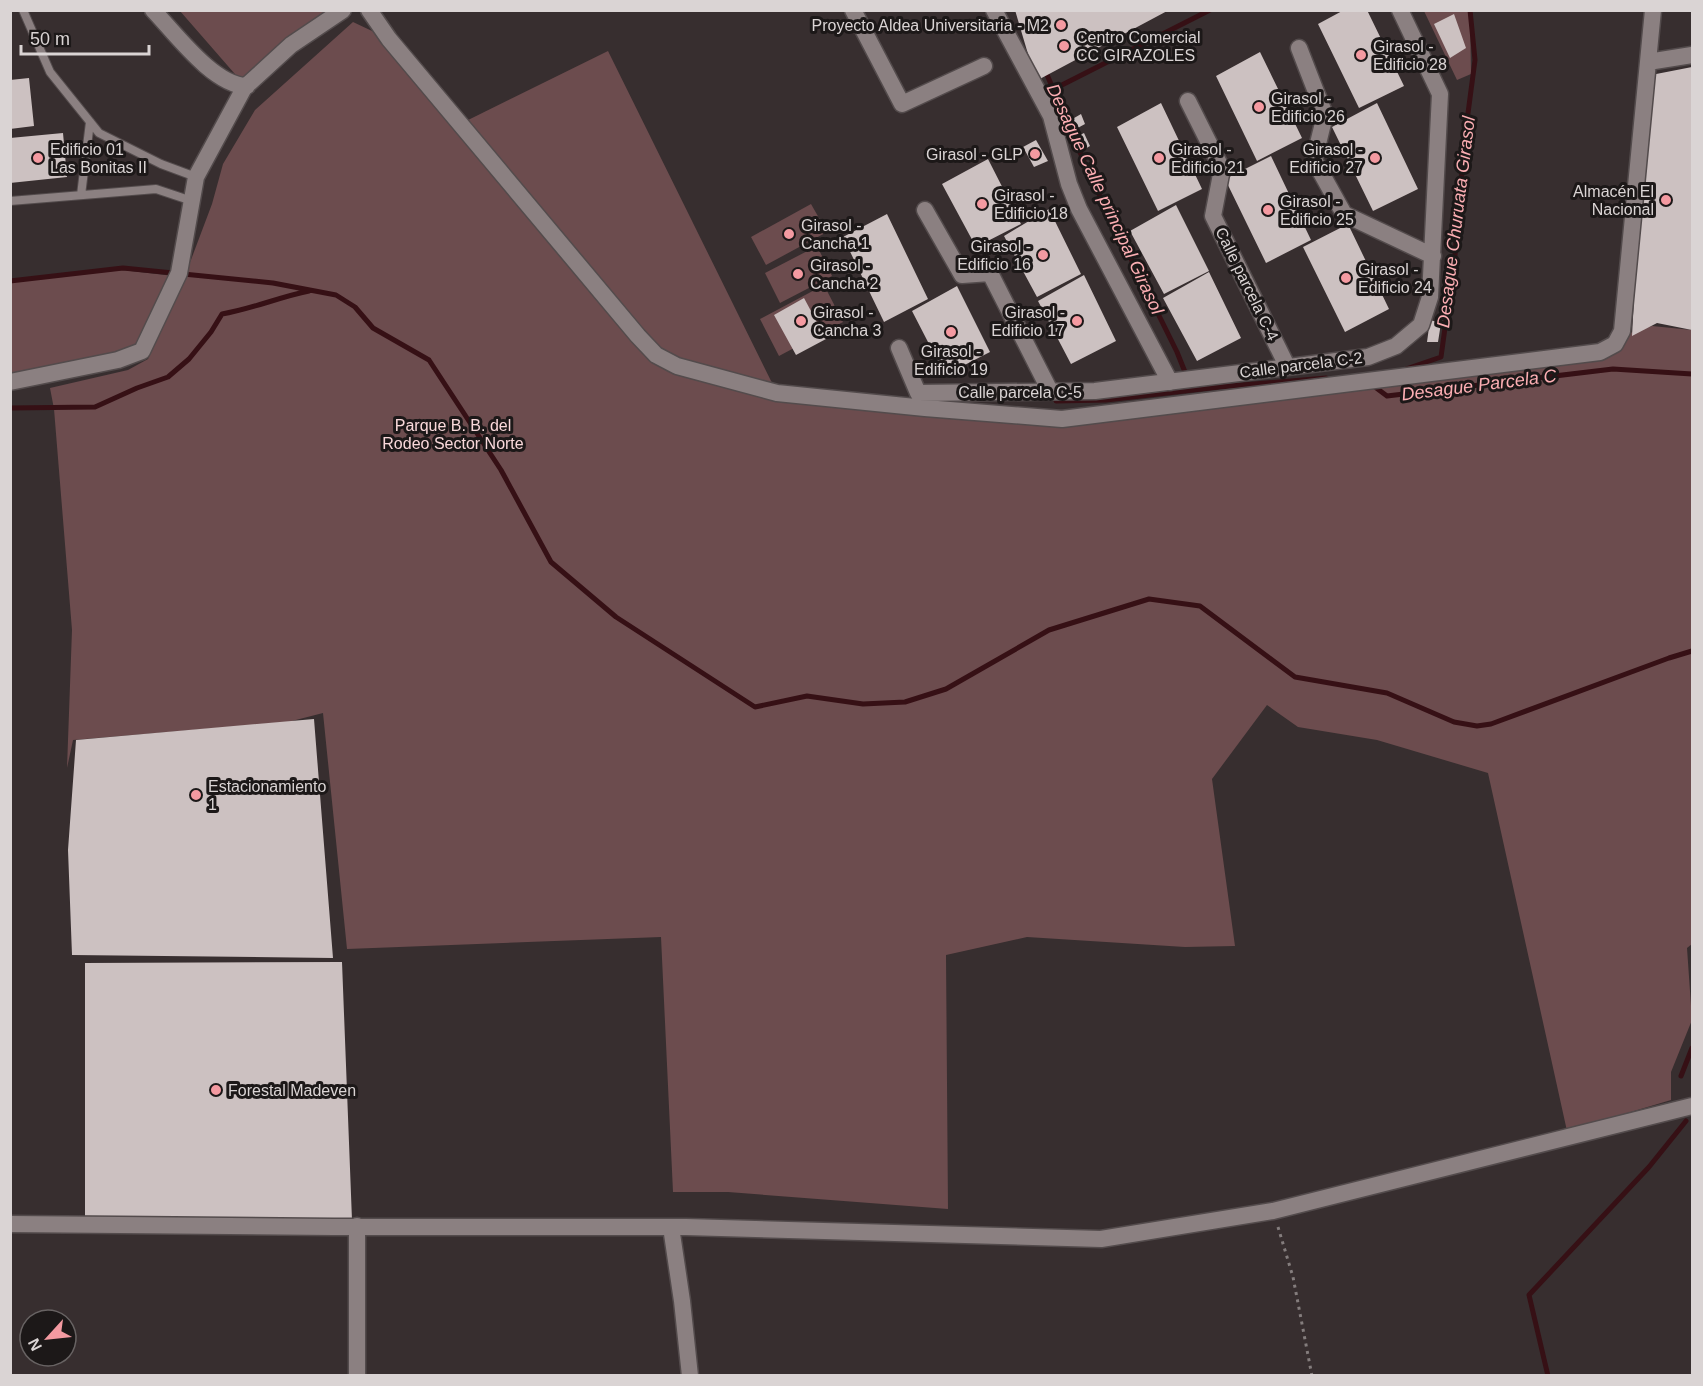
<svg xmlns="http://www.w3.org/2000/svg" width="1703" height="1386" font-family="Arial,sans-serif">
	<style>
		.green { fill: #6c4c4e }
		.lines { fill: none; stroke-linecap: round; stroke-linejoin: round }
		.stream { stroke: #361015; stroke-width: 5 }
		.building { fill: #ccc1c1 }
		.lane-casing { stroke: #534b4c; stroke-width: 10 }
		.street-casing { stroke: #534b4c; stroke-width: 19 }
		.path { stroke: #847d7d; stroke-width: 3; stroke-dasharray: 3 4.5; stroke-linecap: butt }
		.lane { stroke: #8b8081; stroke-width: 8 }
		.street { stroke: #8b8081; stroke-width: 16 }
		.poi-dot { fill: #f49aa1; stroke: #1c1818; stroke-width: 2 }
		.labels { text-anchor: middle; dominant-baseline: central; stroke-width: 6; stroke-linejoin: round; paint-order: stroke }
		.poi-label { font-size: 16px; fill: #dad4d4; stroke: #1c1818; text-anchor: start }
		.street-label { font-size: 16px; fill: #dad4d4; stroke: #1c1818 }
		.park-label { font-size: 16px; fill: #f9d8da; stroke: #1c1818 }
		.water-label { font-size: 18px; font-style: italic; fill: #fcaeb3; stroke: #1c1818 }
	</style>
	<rect width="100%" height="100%" fill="#372e2f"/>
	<path class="green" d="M180,11H332L241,81Z
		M1424,11H1470L1471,74L1457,80Z
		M353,22L389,39L460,124L608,51L777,393L896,405L1074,411L1551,358L1652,326L1692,330V944L1687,948L1692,1020L1671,1072V1100L1567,1131L1488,773L1377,740L1298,727L1267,705L1212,779L1235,946L1185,947L1027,937L946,955L948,1209L728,1192H673L661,937L347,949L323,713L288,722L73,740L67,768L72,630L54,409L50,388L128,370L148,359L183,281L212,204L223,164L255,110Z
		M811,204L827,232L766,265L751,237Z
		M817,246L832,276L780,303L765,273Z
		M122,270L174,276L139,349L11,376L10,282Z
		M824,285L843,322L779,356L760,319Z"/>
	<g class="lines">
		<path class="stream" d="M1045,70L1091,178L1177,352L1187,377
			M1054,89L1210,10
			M10,281L123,268L273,283L336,295L355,307L373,328L429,360L501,470L551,562L616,617L755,707L807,696L863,704L905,702L946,689L1049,630L1149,599L1200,606L1295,677L1387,693L1454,722L1477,726L1491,724L1669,658L1692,651
			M1406,369L1441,357L1455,255L1465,136L1475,60L1470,10
			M1371,384L1387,396L1613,369L1692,374
			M1056,401L1106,400L1219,387L1326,378
			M10,408L95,407L137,388L168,377L189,359L211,332L222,314C252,309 279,297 309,291
			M1681,1076L1692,1048
			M1548,1376L1529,1295L1649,1167L1686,1121"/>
	</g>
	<path class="building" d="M1015,10H1169L1036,81Z
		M1344,10H1367L1404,86L1359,108L1318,24Z
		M1454,14L1466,48L1450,58L1434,24Z
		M1260,52L1302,138L1257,161L1216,76Z
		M1692,67V330L1657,323L1632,336L1646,76Z
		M29,78L34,126L10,129V80Z
		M1161,103L1202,189L1158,211L1117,127Z
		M1377,103L1418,189L1373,211L1332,127Z
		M1081,114L1085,124L1074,130L1069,121Z
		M63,133L67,177L10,183V138Z
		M1084,133L1090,146L1083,150L1076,137Z
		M1036,140L1048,161L1034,167L1023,147Z
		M1271,156L1311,240L1266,263L1225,179Z
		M988,159L1021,224L976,247L942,184Z
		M1176,205L1209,271L1164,294L1130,231Z
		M1049,209L1081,274L1037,297L1004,236Z
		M887,214L928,299L884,322L843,237Z
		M1348,224L1389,309L1345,332L1303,247Z
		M1209,272L1241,338L1197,361L1163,298Z
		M1084,275L1116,341L1071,364L1038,301Z
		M957,286L990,352L945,375L912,311Z
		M804,298L826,339L796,355L774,315Z
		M1430,320L1441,323L1438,342H1427Z
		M314,719L333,958L72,955L68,850L76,740Z
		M342,962L352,1220L85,1216V963Z"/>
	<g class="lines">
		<g class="lane-casing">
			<path id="lane" d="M23,10L50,72L99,133L161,164L196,177
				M81,195L90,122
				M10,201L156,189L192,201"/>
		</g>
		<g class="street-casing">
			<path id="street" d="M153,10C175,33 214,86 247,86
				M369,10L389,39L638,336L656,355L677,366L777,393L925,408L1062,419L1600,352L1615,344L1622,331L1653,10
				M853,10L902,104L984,66
				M994,10L1051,116L1069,184L1079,209L1170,382
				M1299,48L1325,115L1314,160L1344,214L1433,256
				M1648,62L1692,55
				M1188,101L1222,169L1213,216L1287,366
				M925,210L962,275L990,273L1050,391
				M899,348L918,393L1095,391L1368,357L1396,346L1421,325L1430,297L1440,94L1400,10
				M10,382L118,360L142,351L179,273L196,177L244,88L291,45L343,10
				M10,1224L334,1227H686L1101,1239L1273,1211L1692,1106
				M671,1227L682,1301L690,1376
				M357,1376V1226"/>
		</g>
		<path class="path" d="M1278,1227L1293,1277L1312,1376"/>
		<use href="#lane" class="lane"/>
		<use href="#street" class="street"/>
	</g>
	<g class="poi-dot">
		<circle cx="1061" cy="25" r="6"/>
		<circle cx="1064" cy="46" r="6"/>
		<circle cx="1361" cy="55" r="6"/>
		<circle cx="1259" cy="107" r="6"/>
		<circle cx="1035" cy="154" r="6"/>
		<circle cx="38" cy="158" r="6"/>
		<circle cx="1159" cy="158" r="6"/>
		<circle cx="1375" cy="158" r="6"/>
		<circle cx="1666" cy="200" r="6"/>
		<circle cx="982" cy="204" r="6"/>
		<circle cx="1268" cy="210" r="6"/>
		<circle cx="789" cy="234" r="6"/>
		<circle cx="1043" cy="255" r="6"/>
		<circle cx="798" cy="274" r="6"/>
		<circle cx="1346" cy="278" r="6"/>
		<circle cx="801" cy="321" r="6"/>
		<circle cx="1077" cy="321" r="6"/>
		<circle cx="951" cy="332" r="6"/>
		<circle cx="196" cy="795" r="6"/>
		<circle cx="216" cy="1090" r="6"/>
	</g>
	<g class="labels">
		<g class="poi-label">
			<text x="1049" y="25" text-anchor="end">Proyecto Aldea Universitaria - M2</text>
			<text x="1076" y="37">Centro Comercial<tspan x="1076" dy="18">CC GIRAZOLES</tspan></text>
			<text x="1373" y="46">Girasol -<tspan x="1373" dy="18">Edificio 28</tspan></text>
			<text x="1271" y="98">Girasol -<tspan x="1271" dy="18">Edificio 26</tspan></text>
			<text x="50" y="149">Edificio 01<tspan x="50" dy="18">Las Bonitas II</tspan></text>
			<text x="1171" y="149">Girasol -<tspan x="1171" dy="18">Edificio 21</tspan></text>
			<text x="1363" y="149" text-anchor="end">Girasol -<tspan x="1363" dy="18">Edificio 27</tspan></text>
			<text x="1023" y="154" text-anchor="end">Girasol - GLP</text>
			<text x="1654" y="191" text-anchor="end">Almacén El<tspan x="1654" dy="18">Nacional</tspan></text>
			<text x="994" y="195">Girasol -<tspan x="994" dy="18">Edificio 18</tspan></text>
			<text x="1280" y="201">Girasol -<tspan x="1280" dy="18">Edificio 25</tspan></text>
			<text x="801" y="225">Girasol -<tspan x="801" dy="18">Cancha 1</tspan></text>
			<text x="1031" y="246" text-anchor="end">Girasol -<tspan x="1031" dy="18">Edificio 16</tspan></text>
			<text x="810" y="265">Girasol -<tspan x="810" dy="18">Cancha 2</tspan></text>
			<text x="1358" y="269">Girasol -<tspan x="1358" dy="18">Edificio 24</tspan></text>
			<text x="813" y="312">Girasol -<tspan x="813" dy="18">Cancha 3</tspan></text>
			<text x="1065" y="312" text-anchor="end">Girasol -<tspan x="1065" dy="18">Edificio 17</tspan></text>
			<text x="951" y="351" text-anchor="middle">Girasol -<tspan x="951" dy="18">Edificio 19</tspan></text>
			<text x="208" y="786">Estacionamiento<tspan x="208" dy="18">1</tspan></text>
			<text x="228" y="1090">Forestal Madeven</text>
		</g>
		<g class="street-label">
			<text transform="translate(1247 284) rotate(64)">Calle parcela C-4</text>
			<text transform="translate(1301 365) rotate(-7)">Calle parcela C-2</text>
			<text x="1020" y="392">Calle parcela C-5</text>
		</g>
		<g class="park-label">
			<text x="453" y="425">Parque B. B. del<tspan x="453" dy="18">Rodeo Sector Norte</tspan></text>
		</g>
		<g class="water-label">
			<text transform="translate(1105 199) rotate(65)">Desague Calle principal Girasol</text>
			<text transform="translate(1456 222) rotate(-83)">Desague Churuata Girasol</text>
			<text transform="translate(1479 385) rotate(-7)">Desague Parcela C</text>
		</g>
	</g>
	<rect width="1703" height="1386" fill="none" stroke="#dad4d4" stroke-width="24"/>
	<g transform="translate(48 1338) rotate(243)"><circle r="28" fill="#1c1818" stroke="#686363" stroke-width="1.5"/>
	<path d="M0-4.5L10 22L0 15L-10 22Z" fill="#f49aa1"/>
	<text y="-9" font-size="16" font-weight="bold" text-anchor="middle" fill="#dad4d4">N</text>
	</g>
	<path d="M21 45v9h128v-9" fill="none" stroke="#dad4d4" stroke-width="3"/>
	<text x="30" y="45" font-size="18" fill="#dad4d4" stroke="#1c1818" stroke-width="4.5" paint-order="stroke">50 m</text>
</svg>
